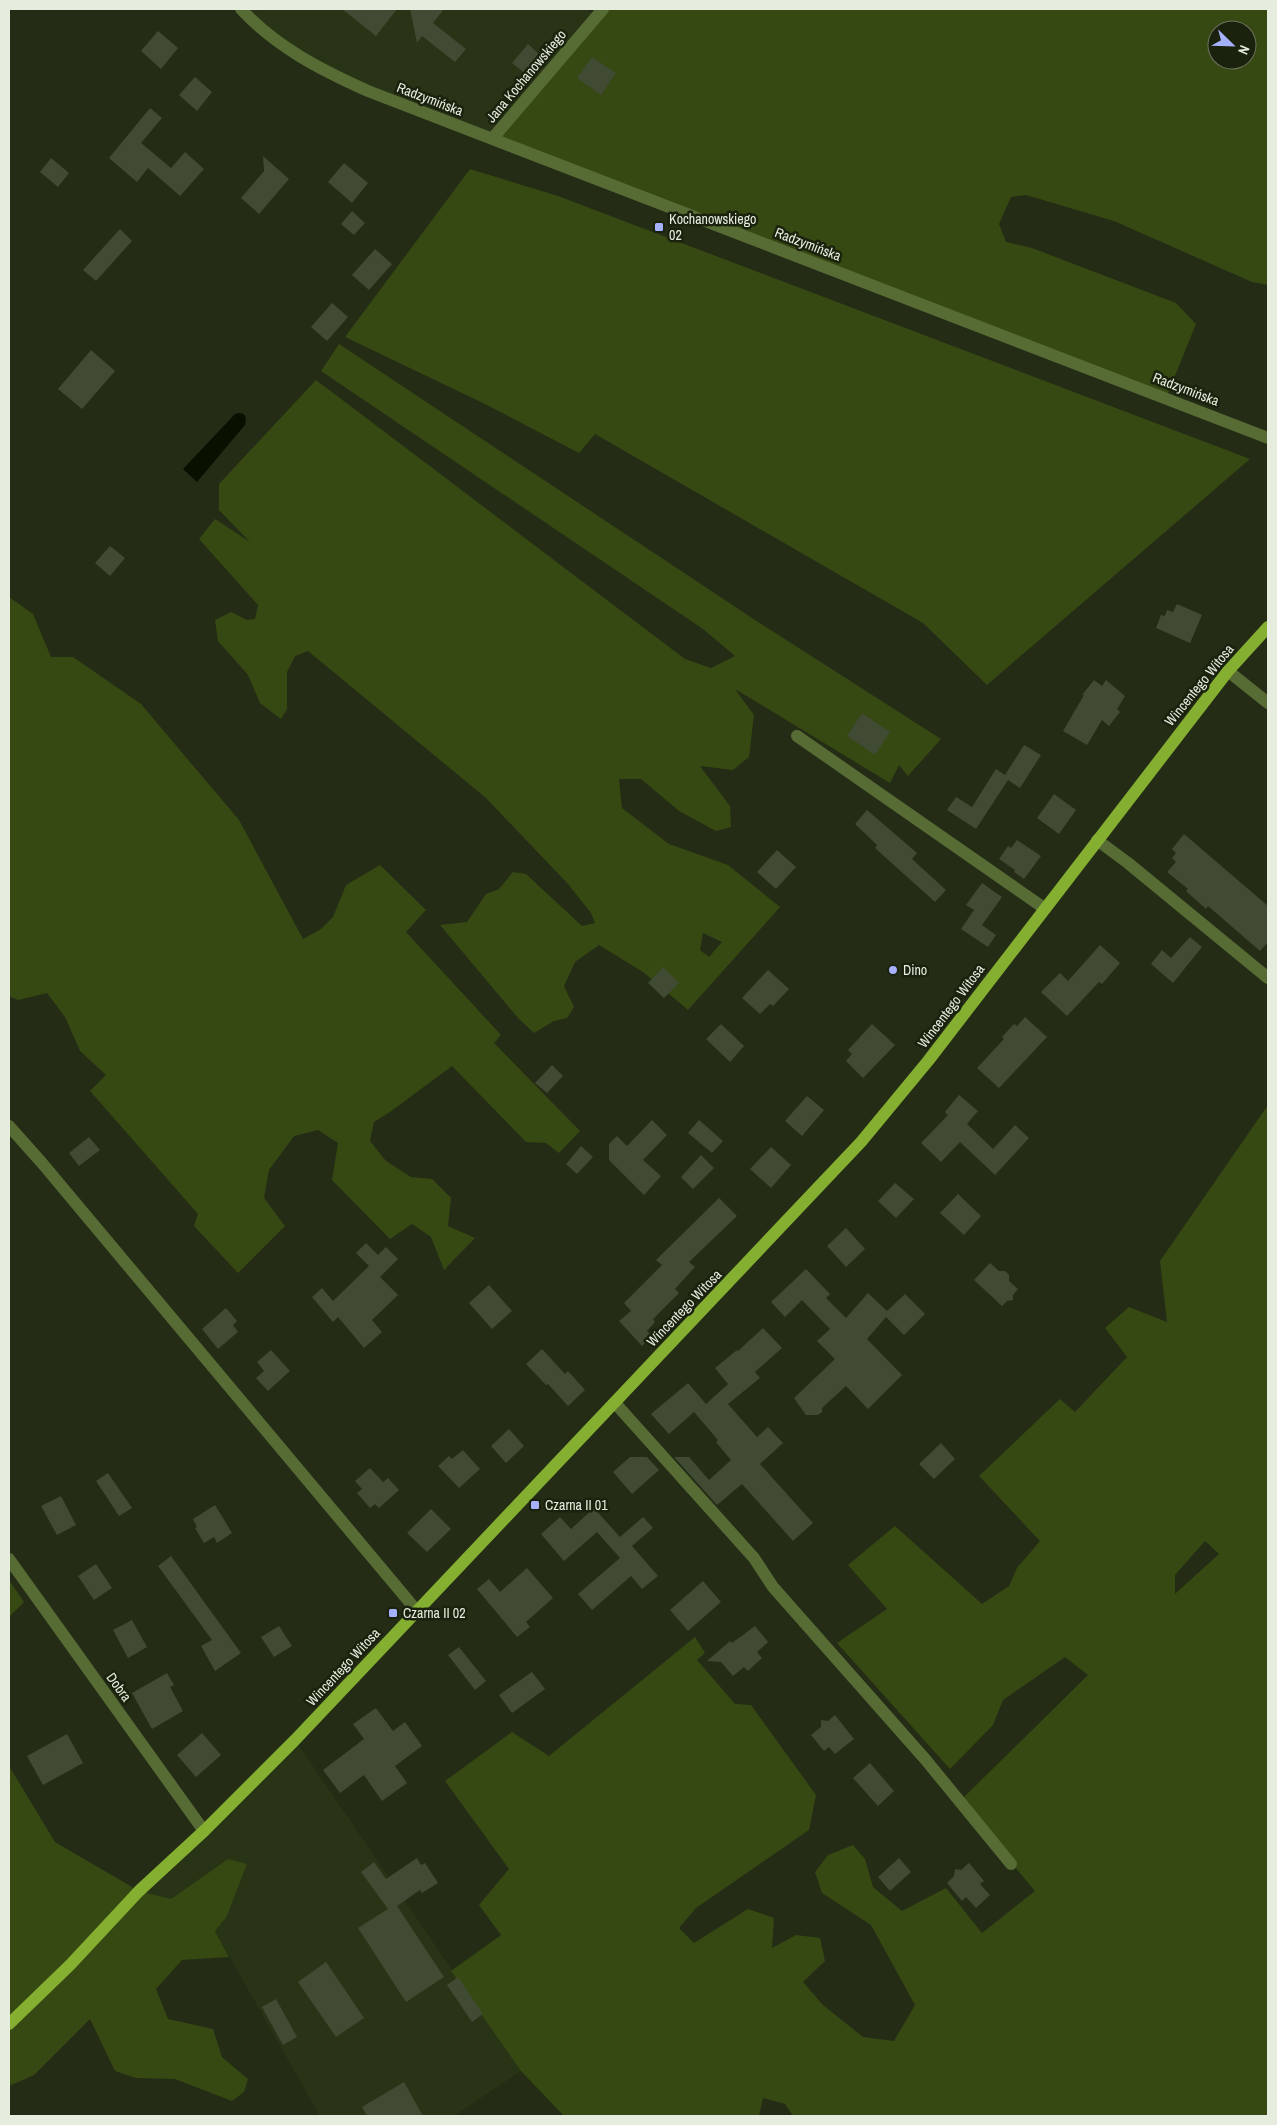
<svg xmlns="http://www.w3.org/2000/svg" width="1277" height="2125" font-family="'Archivo Narrow',sans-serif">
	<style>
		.built { fill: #293417 }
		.green { fill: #364912; fill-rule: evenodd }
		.water { fill: #081100 }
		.building { fill: #414a33 }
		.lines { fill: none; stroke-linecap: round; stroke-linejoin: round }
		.minor { stroke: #576c35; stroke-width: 12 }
		.major { stroke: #85af31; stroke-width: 12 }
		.poi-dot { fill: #a5b1fc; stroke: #1a220d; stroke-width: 2 }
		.labels { text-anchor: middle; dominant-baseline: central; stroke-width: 5; stroke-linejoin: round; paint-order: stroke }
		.street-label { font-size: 14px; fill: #e6ecde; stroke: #1a220d }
		.poi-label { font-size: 14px; fill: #e6ecde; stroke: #1a220d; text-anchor: start }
	</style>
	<rect width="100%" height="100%" fill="#242c16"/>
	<path class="built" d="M247,9H587L596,17L494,136L317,74Z
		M295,1740L521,2071L454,2116H320L215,1931L227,1918L228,1859L171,1899L139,1891Z"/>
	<path class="green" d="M603,9H1268V285L1252,282L1114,221L1026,195L1011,197L999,224L1006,242L1032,248L1176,303L1196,324L1166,398L494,136ZM1217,30H1247V60H1217Z
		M470,169L558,196L1250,459L987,685L923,623L595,434L579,453L485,404L345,337Z
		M339,344L755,620L941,739L908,776L899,765L890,783L735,689L754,715L749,757L733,770L700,766L730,806L731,827L716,831L679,811L641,779H619L622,808L669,844L728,865L780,907L688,1010L643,972L599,945L575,962L564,986L574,1007L567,1018L554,1021L534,1033L518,1018L440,925L467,922L486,894L499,889L513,872L526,874L582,926L595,923L591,913L568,884L486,798L308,651L295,656L287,672V709L281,719L260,703L248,675L218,641L215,620L231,612L247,620L255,619L258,605L199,539L215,519L250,542L219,510V484L316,380L685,659L711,668L735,656L703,629L321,371ZM703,933L722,942L709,957L700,950Z
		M9,597L33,614L51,657H73L141,704L239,820L303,939L321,929L333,917L346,885L380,865L426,910L406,932L501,1035L494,1043L580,1131L559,1153L546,1143L526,1142L452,1066L390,1112L374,1122L370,1141L386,1161L411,1177L432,1179L451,1198L448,1226L475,1238L444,1270L431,1237L412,1224L390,1239L332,1180L338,1143L318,1130L294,1136L269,1170L264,1198L285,1226L238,1273L194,1226L198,1214L90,1091L106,1075L80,1051L65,1017L47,993L18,1000L9,996Z
		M1268,1105V2116H793L785,2104L763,2098L759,2116H564L521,2071L451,1971L501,1935L479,1905L509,1869L445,1781L512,1732L549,1756L695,1637L705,1653L697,1660L735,1704L751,1705L816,1795L809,1830L696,1908L679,1928L694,1943L748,1909L774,1918L772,1948L796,1935L820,1938L825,1961L803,1982L823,2005L863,2037L894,2041L915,2005L871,1925L822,1893L815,1872L828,1855L853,1845L865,1859L873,1887L902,1911L946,1888L982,1933L1035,1891L960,1801L1088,1675L1065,1657L1003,1700L993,1725L950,1769L837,1643L887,1609L848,1565L895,1526L982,1604L1009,1586L1017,1568L1040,1541L979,1476L1060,1399L1075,1412L1127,1357L1105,1328L1129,1307L1167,1322L1160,1261ZM1205,1541L1219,1554L1175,1594V1575Z
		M9,1580L24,1602L9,1617Z
		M9,1766L55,1842L139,1891L171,1899L228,1859L247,1864L226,1918L215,1931L229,1957L182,1960L156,1989L168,2019L213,2029L222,2057L248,2079L244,2092L232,2101L175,2079L136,2078L115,2071L90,2019L34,2075L9,2086Z"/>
	<path class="water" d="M239,413L244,414L246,418L245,425L197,482L183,469L235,414Z"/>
	<path class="building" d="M342,9H397L376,36Z
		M410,9H444L433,23L466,49L455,62L422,36L417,43Z
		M158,31L178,48L161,69L141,51Z
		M528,44L543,58L528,76L512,63Z
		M592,57L616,73L601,95L577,78Z
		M195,77L212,92L197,111L179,95Z
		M150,108L162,118L141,143L171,168L185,152L204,169L180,196L148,168L137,182L109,158Z
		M263,156L289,179L259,214L241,198L264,171Z
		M51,158L69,173L58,187L40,172Z
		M344,163L368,183L352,203L328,182Z
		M352,211L365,223L354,235L341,224Z
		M120,229L132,241L96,281L83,270Z
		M375,249L392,264L369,290L352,275Z
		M332,303L348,317L327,341L311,327Z
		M91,350L115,371L82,409L58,389Z
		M110,546L125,558L110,576L95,563Z
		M1177,604L1202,615L1190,643L1156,628L1161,615L1165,616L1167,610L1173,612Z
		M1094,680L1102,686L1106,680L1125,696L1117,709L1120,712L1109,726L1102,720L1087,745L1063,731L1084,695H1082Z
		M862,713L890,732L875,755L847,736Z
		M1024,745L1041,755L1020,788L1008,780L976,829L947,810L956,797L972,807L996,769L1005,775Z
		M1054,794L1076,810L1059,834L1037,818Z
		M867,810L917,853L912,859L946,890L935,902L875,848L877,845L855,824Z
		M1184,834L1268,906V942L1260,951L1208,906L1206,909L1186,891L1188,889L1167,872L1176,862L1172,858L1176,853L1172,849Z
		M1017,840L1041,856L1024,879L1014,872L1015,870L999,859L1008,846L1011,848Z
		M777,850L796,867L776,889L757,872Z
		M982,883L1002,897L982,925L996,935L988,947L961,929L974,910L966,905Z
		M1190,937L1202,947L1173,983L1151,964L1162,950L1171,958Z
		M1100,945L1120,963L1102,984L1099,982L1067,1016L1041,992L1060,973L1068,981Z
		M663,967L679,983L664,998L648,983Z
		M768,970L789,989L773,1006L770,1004L760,1014L742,998Z
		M1025,1017L1047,1037L999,1088L977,1068L1004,1039L1002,1037L1014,1024L1017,1026Z
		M721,1024L744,1046L730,1062L706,1039Z
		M872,1024L895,1045L863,1078L846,1061L852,1054L848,1050Z
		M552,1065L563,1076L547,1093L535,1083Z
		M959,1095L978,1111L967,1124L993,1149L1015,1125L1029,1138L995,1175L960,1142L941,1162L921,1143L948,1115L945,1112Z
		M807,1096L824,1110L802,1136L785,1121Z
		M652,1120L667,1135L643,1160L661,1176L644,1195L609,1160V1144L617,1136L627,1146Z
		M699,1120L723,1141L712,1153L688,1133Z
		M89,1137L100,1150L79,1166L69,1153Z
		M581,1146L593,1157L577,1174L566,1164Z
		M771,1147L791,1165L771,1188L750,1169Z
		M701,1155L714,1168L693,1189L681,1177Z
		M895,1183L914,1199L896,1218L878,1201Z
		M958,1194L981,1216L964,1235L940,1213Z
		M719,1198L737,1216L689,1262L695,1267L675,1289L679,1293L653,1319L655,1322L647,1331L652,1336L642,1346L619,1321L631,1311L624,1303L662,1265L656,1260Z
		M846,1228L865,1249L846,1267L827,1246Z
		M366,1243L378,1255L386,1247L398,1259L380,1277L398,1295L372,1320L382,1332L364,1348L338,1317L333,1322L312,1297L322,1288L333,1301L369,1266L356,1253Z
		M990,1263L999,1271H1005L1009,1275V1281L1018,1289L1013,1295V1300L1007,1301L1002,1306L974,1280Z
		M806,1269L830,1294L826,1298L846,1318L868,1293L887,1311L905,1294L925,1314L904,1335L886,1317L867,1339L902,1375L868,1409L846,1386L822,1408V1412L818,1415H806L794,1398L835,1359L817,1341L830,1329L802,1300L785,1317L771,1302Z
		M489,1285L512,1311L492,1329L469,1303Z
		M226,1308L237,1321L233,1325L238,1332L218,1349L202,1329Z
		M763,1328L782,1348L755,1372L760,1378L728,1404L757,1437L768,1427L783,1443L760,1464L813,1523L793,1541L742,1484L717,1505L674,1457H689L709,1480L731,1460L716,1442L718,1440L694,1412L669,1434L651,1414L688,1383L706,1404L728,1384L715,1368L737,1350L738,1351Z
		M542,1349L565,1374L568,1371L585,1390L568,1406L548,1384L546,1385L526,1364Z
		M271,1350L290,1371L268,1391L256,1378L264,1371L257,1362Z
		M509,1429L524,1446L506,1463L491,1446Z
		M941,1443L955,1459L934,1479L919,1464Z
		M463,1450L480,1469L459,1488L438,1466L449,1456L452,1459Z
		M630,1457H647L659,1470L632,1494L613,1472Z
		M370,1468L383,1482L388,1478L399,1490L379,1508L375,1504L370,1508L357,1493L362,1489L355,1481Z
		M108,1473L132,1508L119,1516L96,1481Z
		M61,1496L76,1525L57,1535L41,1506Z
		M215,1505L232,1533L217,1543L214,1537L204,1543L195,1528L197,1527L193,1519Z
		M594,1508L620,1537L643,1517L653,1528L632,1546L658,1576L642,1589L631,1576L592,1610L578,1594L620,1558L597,1532L564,1561L541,1534L560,1517L571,1529Z
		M431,1509L451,1529L427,1552L407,1533Z
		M171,1556L241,1653L215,1671L201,1646L212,1640L158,1566Z
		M96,1564L112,1588L94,1600L78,1576Z
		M527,1568L553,1598L526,1622L530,1627L517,1637L477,1589L489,1579L500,1592Z
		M703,1581L721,1602L688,1631L670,1610Z
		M132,1620L147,1647L128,1658L113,1630Z
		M279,1626L292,1646L274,1657L261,1637Z
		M755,1626L768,1642L757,1652L762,1658L748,1671L744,1667L733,1676L721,1662L707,1661L730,1641L732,1643Z
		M459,1647L486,1681L475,1690L448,1655Z
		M532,1672L545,1689L512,1713L499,1695Z
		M167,1673L174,1685L170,1687L183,1711L152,1729L132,1693Z
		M376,1708L393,1731L405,1722L422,1746L395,1766L407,1783L382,1801L364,1775L340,1793L323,1770L364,1739L353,1724Z
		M835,1715L854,1739L835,1754L829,1747L824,1751L811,1735L821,1727V1720L828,1721Z
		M202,1733L221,1755L196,1777L177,1755Z
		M67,1734L83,1763L43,1785L27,1756Z
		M870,1763L894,1791L878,1806L853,1778Z
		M417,1858L421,1865L425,1863L438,1883L422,1893L420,1890L397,1906L444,1977L406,2002L358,1928L388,1909L361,1872L374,1862L386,1879Z
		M899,1858L911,1872L890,1891L878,1877Z
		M969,1863L984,1881L980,1884L990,1895L976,1908L966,1897L962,1901L947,1883L954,1876L955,1869L961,1870Z
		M326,1962L364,2018L336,2037L298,1982Z
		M458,1977L483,2014L472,2022L447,1985Z
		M276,1999L297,2037L283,2045L262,2007Z
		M404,2082L423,2116H367L362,2107Z"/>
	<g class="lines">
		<path class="minor" d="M241,9C276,47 321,70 368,91L1268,438
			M492,139L603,9
			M1228,671L1268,703
			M797,736L1044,908
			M1097,840L1128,863L1268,978
			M9,1126L42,1163L417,1611
			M615,1403L754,1558L773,1587L925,1759L1011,1864
			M9,1559L204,1831"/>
		<path class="major" d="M9,2024L70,1965L139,1891L204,1831L295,1740L861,1142L928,1061L1228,671L1268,627"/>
	</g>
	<g class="poi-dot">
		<rect x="654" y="222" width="10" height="10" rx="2.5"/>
		<circle cx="893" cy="970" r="5"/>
		<rect x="530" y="1500" width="10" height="10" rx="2.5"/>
		<rect x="388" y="1608" width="10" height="10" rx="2.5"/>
	</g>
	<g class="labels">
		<g class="street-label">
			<text transform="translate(526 76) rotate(-50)">Jana Kochanowskiego</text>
			<text transform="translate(430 99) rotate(21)">Radzymińska</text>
			<text transform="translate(808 244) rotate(21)">Radzymińska</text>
			<text transform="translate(1186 389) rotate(21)">Radzymińska</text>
			<text transform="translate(1199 685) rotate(-51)">Wincentego Witosa</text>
			<text transform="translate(951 1006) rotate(-53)">Wincentego Witosa</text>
			<text transform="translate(684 1308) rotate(-46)">Wincentego Witosa</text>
			<text transform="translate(343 1667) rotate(-47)">Wincentego Witosa</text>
			<text transform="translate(119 1687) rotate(54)">Dobra</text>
		</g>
		<g class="poi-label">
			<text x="669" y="219">Kochanowskiego<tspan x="669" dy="16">02</tspan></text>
			<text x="903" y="970">Dino</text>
			<text x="545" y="1505">Czarna II 01</text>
			<text x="403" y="1613">Czarna II 02</text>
		</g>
	</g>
	<rect width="1277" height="2125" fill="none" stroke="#e6ecde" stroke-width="20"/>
	<g transform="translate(1232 45) rotate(113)"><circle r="24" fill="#1a220d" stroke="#6c7361"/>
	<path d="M0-4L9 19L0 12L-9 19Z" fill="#a5b1fc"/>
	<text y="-8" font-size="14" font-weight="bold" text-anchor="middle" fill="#e6ecde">N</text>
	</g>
</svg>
